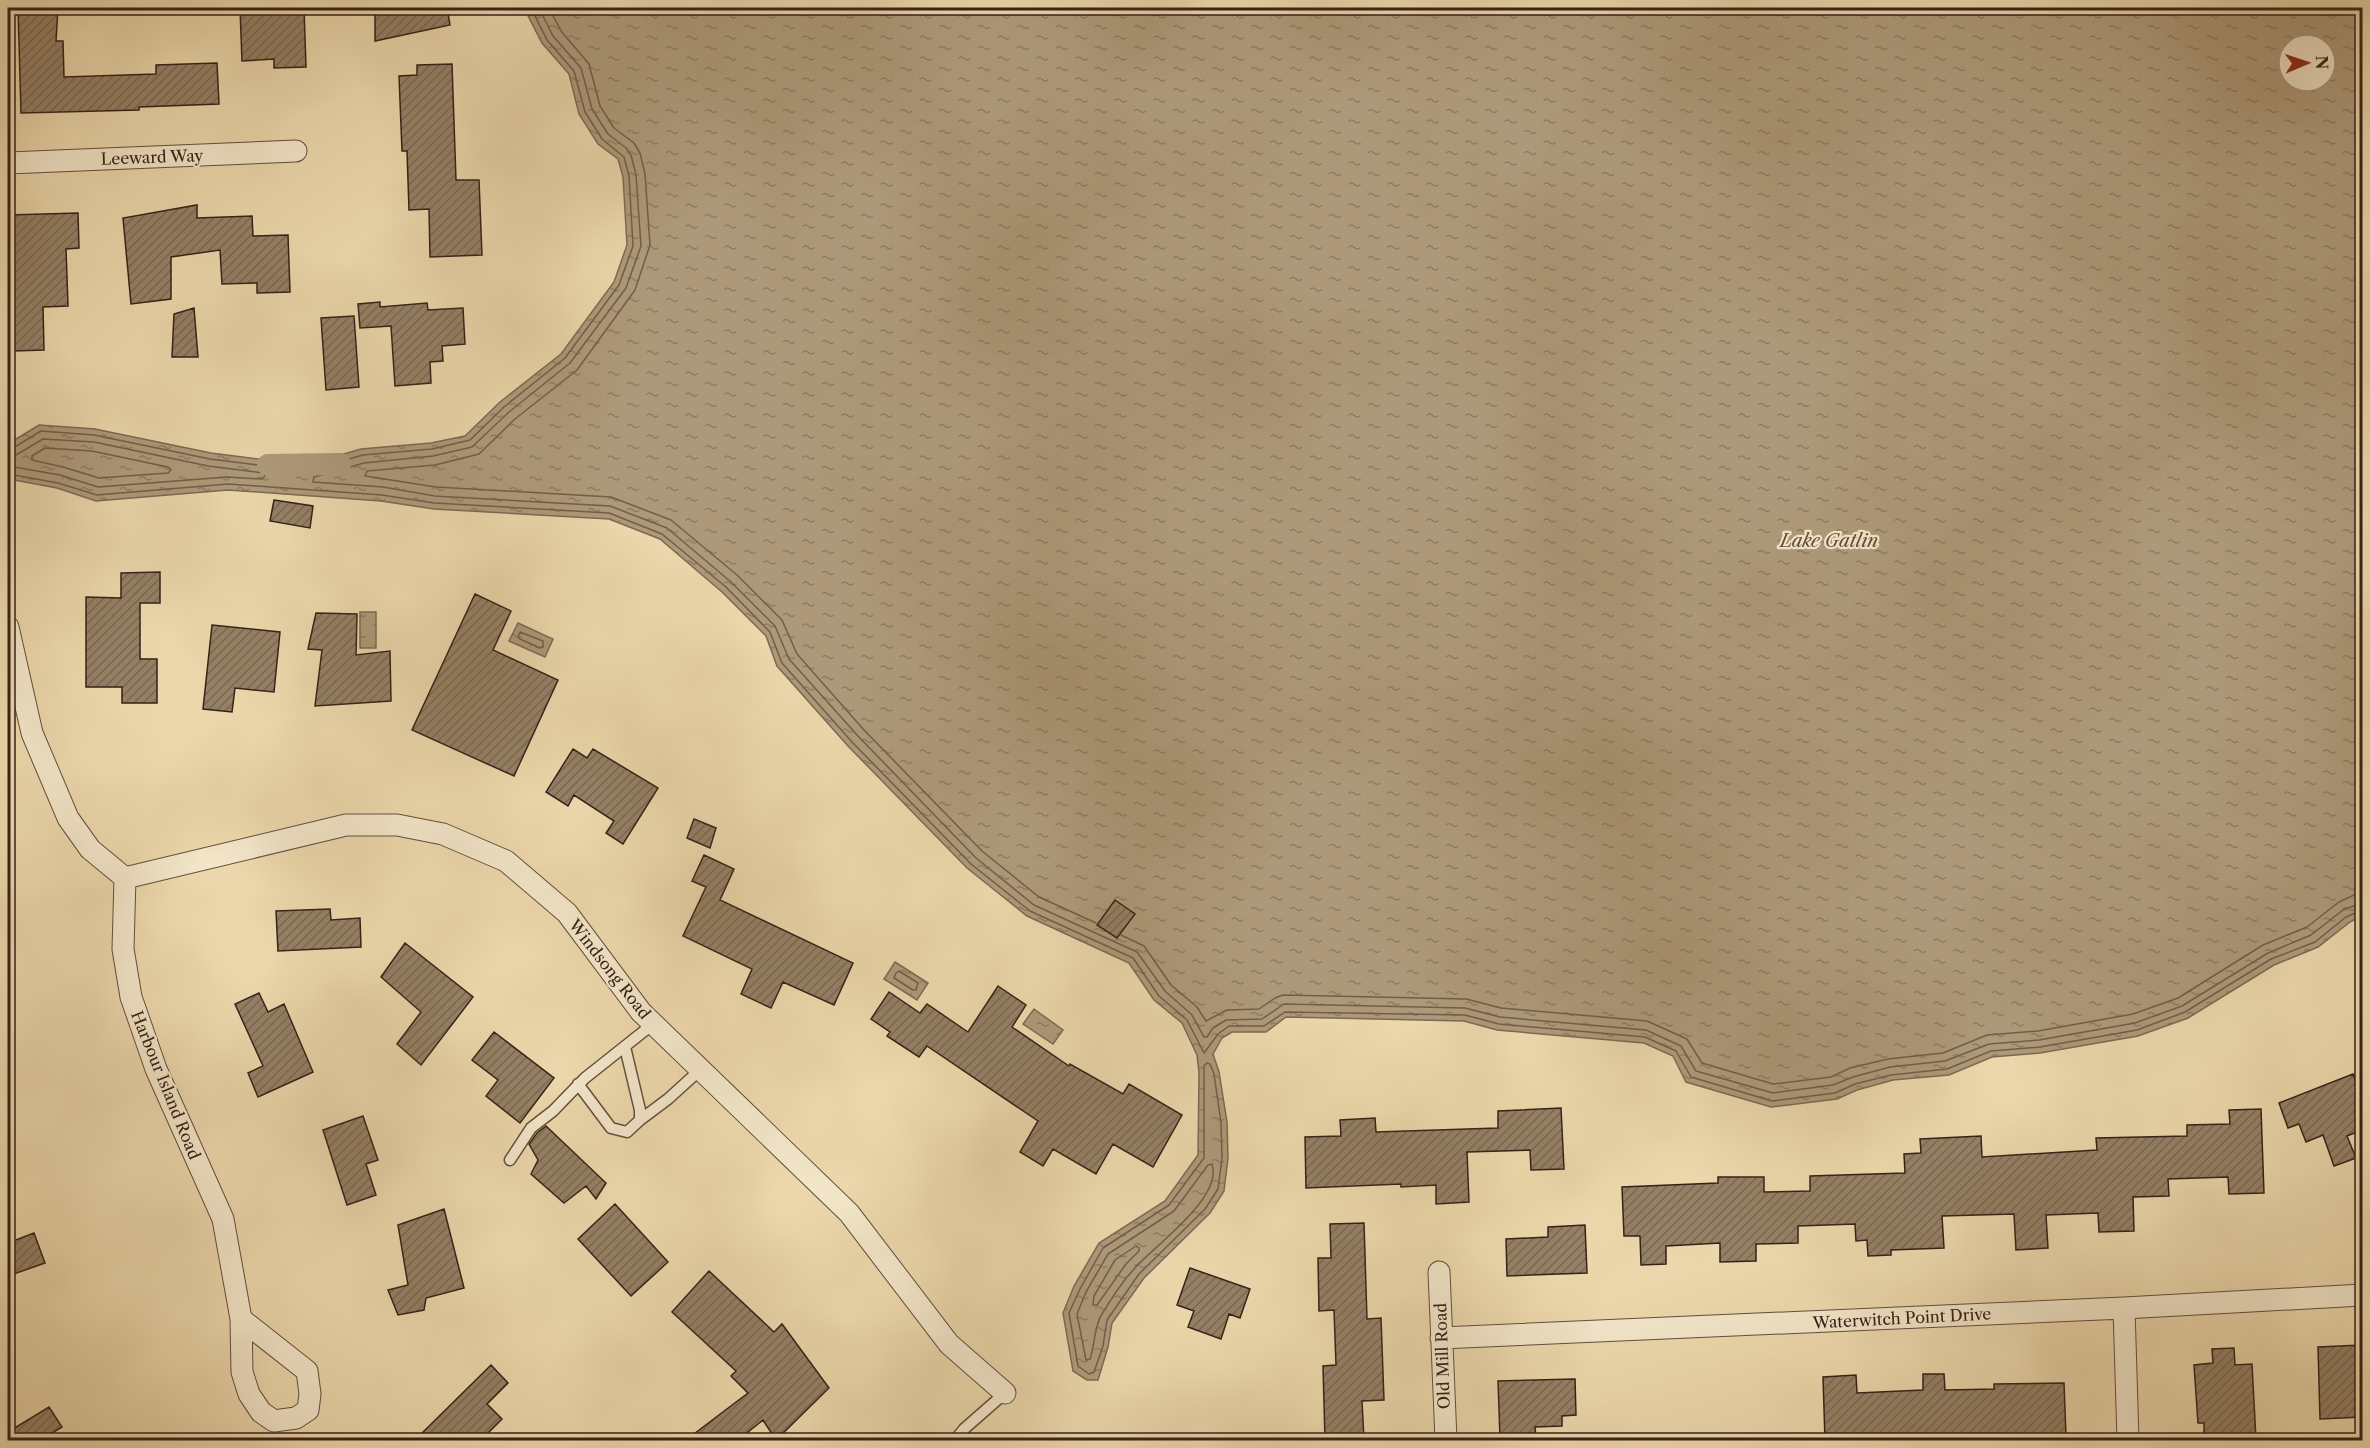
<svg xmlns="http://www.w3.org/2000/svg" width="2370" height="1448" font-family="'Libre Caslon Text',serif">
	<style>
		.water { fill: url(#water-ripples); stroke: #7d6953; stroke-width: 1.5; fill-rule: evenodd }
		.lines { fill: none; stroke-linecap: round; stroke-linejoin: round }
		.shore { stroke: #725d49; stroke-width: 1.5 }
		.canal { stroke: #ad9979; stroke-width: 22 }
		.building { fill: url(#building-hatch); stroke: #362119; stroke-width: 1.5 }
		.lane-casing { stroke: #634e3e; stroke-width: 13 }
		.street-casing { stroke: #634e3e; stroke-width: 23 }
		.lane { stroke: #f2e5c8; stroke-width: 10 }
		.street { stroke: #f2e5c8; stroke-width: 21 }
		.labels { text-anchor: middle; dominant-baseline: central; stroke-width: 4.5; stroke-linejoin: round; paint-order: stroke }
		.street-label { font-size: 16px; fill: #362119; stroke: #f2e5c8 }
		.water-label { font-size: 18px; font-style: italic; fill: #604b3b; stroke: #f2e5c8 }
	</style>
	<defs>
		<pattern id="water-ripples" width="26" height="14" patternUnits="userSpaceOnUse" patternTransform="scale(1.5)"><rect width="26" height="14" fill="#ad9979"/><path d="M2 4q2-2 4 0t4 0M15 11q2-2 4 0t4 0" fill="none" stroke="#8e7c62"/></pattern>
		<pattern id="building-hatch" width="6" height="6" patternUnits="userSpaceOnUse" patternTransform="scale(1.5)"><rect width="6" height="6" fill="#948065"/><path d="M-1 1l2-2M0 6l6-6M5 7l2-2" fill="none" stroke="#7a6852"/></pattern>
	</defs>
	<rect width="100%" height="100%" fill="#ebd7ab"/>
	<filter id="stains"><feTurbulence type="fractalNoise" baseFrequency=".00333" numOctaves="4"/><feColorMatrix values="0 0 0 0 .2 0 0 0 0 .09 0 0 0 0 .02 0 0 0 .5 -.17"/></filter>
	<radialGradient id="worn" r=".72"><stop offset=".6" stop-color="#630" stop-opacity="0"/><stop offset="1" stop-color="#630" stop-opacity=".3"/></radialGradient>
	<path class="water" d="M524,8H2362V915L2350,922L2318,947L2274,965L2188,1018L2138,1036L2040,1053L1992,1057L1949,1075L1893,1080L1857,1090L1837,1099L1771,1107L1686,1082L1673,1056L1644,1043L1497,1030L1464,1021L1286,1017L1266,1032H1232L1222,1038L1213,1054L1219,1072L1227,1122L1228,1158L1224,1191L1210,1213L1144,1278L1112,1323L1108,1347L1098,1380H1087L1073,1371L1063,1313L1074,1286L1099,1243L1165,1201L1198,1155L1199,1073L1197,1055L1182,1023L1154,1000L1129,963L1027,916L967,868L848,746L777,666L766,636L722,592L660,539L609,519L434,509L381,501L228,490L96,501L57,488L8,479V444L39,425L95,429L211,453L306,465L361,449L431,443L465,436L500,402L561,354L614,282L627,245L623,177L618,159L598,144L579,114L569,74L542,43ZM2289,45H2325V81H2289Z
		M360,612H376V648H360Z
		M518,623L553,639L545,657L509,641Z
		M895,962L928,983L917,1000L884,979Z
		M1034,1009L1063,1030L1053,1044L1023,1024Z"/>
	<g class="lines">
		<path class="shore" d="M539,8L553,36L581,68L592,109L608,134L626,148L631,155L636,175L641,246L626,288L570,363L509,412L472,447L433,456L364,463L314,477L313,482L383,487L435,496L610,506L667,528L731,582L775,626L789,659L858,736L976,858L1034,905L1137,952L1165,991L1192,1015L1204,1037H1207L1213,1028L1226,1020L1262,1019L1284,1004L1465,1008L1500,1017L1646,1030L1681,1046L1696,1071L1773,1093L1833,1085L1853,1077L1890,1067L1945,1061L1989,1044L2039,1040L2135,1023L2182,1006L2268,953L2311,935L2343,910L2362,903
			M549,8L561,31L589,64L600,106L614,128L634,143L640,153L645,174L650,245L635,290L577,370L515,419L479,454L435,465L367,471L365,476L436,487L611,497L671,520L737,575L782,620L797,654L864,730L982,851L1039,897L1096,923
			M45,448L92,451L168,467L171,470L168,473L99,478L63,467L32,460V456Z
			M8,449L13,448L41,431L94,435L210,459L306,471L363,455L432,449L470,440L504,407L565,358L619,285L633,246L629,176L624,157L602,139L585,112L574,71L547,40L531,8
			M8,457L16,455L43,439L94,442L208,466L263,473L265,476L262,479L227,477L98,487L60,475L8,466
			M8,474L58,483L97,495L228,484L382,495L434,503L609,513L662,534L726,587L770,632L782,663L852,742L971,864L1030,911L1133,958L1159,996L1187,1020L1204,1053L1218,1034L1229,1026H1264L1285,1012L1465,1015L1499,1024L1645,1037L1676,1051L1691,1077L1772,1101L1835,1093L1855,1084L1891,1075L1947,1069L1991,1051L2040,1047L2137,1030L2185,1012L2271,959L2315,942L2346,917L2362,910
			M520,632L543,641V647L540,648L520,639L518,637Z
			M1121,935L1144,946L1171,985L1197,1007L1206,1021L1227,1010L1259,1009L1275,998L1283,995L1466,999L1501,1008L1647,1021L1687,1039L1702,1063L1773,1084L1831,1077L1850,1068L1888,1059L1943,1053L1987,1035L2038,1031L2133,1014L2178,998L2263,945L2307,927L2339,902L2354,895L2362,894
			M899,971L918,983L916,990H913L894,978L896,973Z
			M1207,1063L1210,1064L1214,1074L1221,1123L1222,1158L1218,1189L1205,1209L1139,1274L1107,1320L1103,1346L1094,1372L1089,1374L1078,1366L1069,1313L1080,1289L1103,1248L1169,1205L1204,1158V1066Z
			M1212,1164C1223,1198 1155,1245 1134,1269C1122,1282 1111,1299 1102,1314C1094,1326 1095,1345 1090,1359L1086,1360L1077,1314L1086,1292L1108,1254L1174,1211L1208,1165Z
			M1136,1246L1139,1248V1251L1126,1264L1097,1305H1093L1094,1296L1115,1260Z"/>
		<path class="canal" d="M268,465L340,464"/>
	</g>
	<path class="building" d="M18,8H58L56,41H63L64,77L156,74V65L217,63L219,104L139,107V110L21,113Z
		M304,8L306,67L274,68V59L242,61L240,9Z
		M375,8H447L450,25L375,41Z
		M452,64L456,180H479L482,255L430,257L429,209L409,210L407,151H402L399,76L417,75V65Z
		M197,205V218L252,216L253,236L288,235L290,292L257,293V283L222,284L220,250L171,257V299L131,304L123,218Z
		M78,213L79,248L66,249L68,306L43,307L44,350L14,351L11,251H8V215Z
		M380,302V307L427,303L428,310L463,308L465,344L442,346L443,361L430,362L431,383L395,386L391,326L360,328L358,304Z
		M194,308L198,357H172L174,314Z
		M354,316L359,387L326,390L321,318Z
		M274,500L313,506L310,528L270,521Z
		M160,572V603H140V659H157V703H122V687H86V597L121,598V573Z
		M475,594L511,611L493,650L558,680L514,776L412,730Z
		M316,613L357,614L356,655L390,651L391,701L315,706L322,650L308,649Z
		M212,625L280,632L274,692L235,688L232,712L203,709Z
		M573,749L587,758L593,749L658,788L623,844L606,833L614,821L574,795L568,806L546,792Z
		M694,819L716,828L710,848L687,838Z
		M704,855L734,869L720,900L853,963L834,1005L783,982L771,1008L741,994L752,969L683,936L706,887L692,881Z
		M1115,900L1135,914L1117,938L1097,925Z
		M330,909L331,920L360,918L361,947L278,951L276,911Z
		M405,943L473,997L421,1065L397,1044L421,1012L381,977Z
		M998,986L1026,1005L1012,1027L1069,1066L1070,1064L1123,1094L1129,1084L1182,1115L1153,1167L1113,1144L1096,1174L1053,1149L1043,1166L1020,1152L1038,1121L927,1046L919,1057L887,1036L890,1032L871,1019L889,992L920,1013L927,1004L968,1032Z
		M259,993L268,1012L284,1004L313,1072L258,1097L248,1073L263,1066L235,1004Z
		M494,1032L554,1078L520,1123L486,1096L498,1080L472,1060Z
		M2353,1074L2362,1099V1130L2347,1136L2356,1158L2334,1166L2323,1135L2306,1142L2299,1124L2288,1128L2279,1103Z
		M1561,1108L1564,1169L1531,1170L1530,1150L1467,1152L1469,1202L1436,1204V1185L1401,1187V1184L1306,1188L1305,1137L1341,1136L1340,1120L1375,1118L1376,1132L1498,1128V1111Z
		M2261,1109L2264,1193L2229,1194L2228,1177L2168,1179L2169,1196L2133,1197L2134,1231L2099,1232L2098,1213L2046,1215L2048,1248L2016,1250L2014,1214L1942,1216L1944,1248L1891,1250V1255L1868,1256L1867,1240L1856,1241L1855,1224L1798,1226V1243L1756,1244V1261L1720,1262V1243L1666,1246V1264L1641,1265L1640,1236H1624L1622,1187L1718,1183V1177H1764V1192L1810,1191V1176L1905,1173L1904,1154L1921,1153L1920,1139L1981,1136L1982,1157L2097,1150L2096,1138L2187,1136V1125L2230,1124L2229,1110Z
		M363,1116L378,1160L366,1164L376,1195L347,1205L323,1130Z
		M546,1126L606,1183L596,1199L586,1186L564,1203L531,1174L538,1160L529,1144L537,1133Z
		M615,1204L668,1262L631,1296L578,1239Z
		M444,1209L464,1288L426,1298L424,1310L398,1315L388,1290L408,1285L398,1225Z
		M1364,1223L1367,1319L1381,1318L1384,1400L1362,1401L1364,1440H1325L1323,1366L1336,1365L1334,1310L1319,1311L1318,1258H1331L1330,1224Z
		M1585,1225L1587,1273L1507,1276L1506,1239L1548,1237V1227Z
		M34,1233L45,1263L8,1276V1243Z
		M1190,1268L1250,1289L1240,1318L1229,1314L1221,1339L1188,1327L1194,1311L1177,1305Z
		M709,1271L774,1332L782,1324L829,1388L776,1440L763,1420L738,1440H686L748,1393L731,1376L736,1371L672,1312Z
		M2362,1345V1417L2320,1419L2318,1347Z
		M2234,1348L2235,1365L2252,1364L2256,1440H2204V1423H2198L2194,1365L2213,1363L2212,1349Z
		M491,1365L508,1383L487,1404L502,1419L481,1440H415Z
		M1923,1374H1944L1945,1390L1994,1389V1384L2064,1383L2066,1436L2047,1437V1440H1825L1823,1377L1856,1375L1857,1393L1923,1390Z
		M1575,1379L1576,1415L1562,1416V1426L1535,1427L1536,1437L1500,1438L1498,1381Z
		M49,1407L62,1427L41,1440H8V1432Z"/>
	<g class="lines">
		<g class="lane-casing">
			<path id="lane" d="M578,1084L611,1128L627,1132L640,1120V1110L625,1047
				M640,1120L668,1099L700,1070
				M510,1160L531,1128L553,1111L585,1078L653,1024
				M955,1440L964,1429L1005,1393"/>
		</g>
		<g class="street-casing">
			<path id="street" d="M8,163L296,151
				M8,627L32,733L68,818L90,849L125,878
				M125,878L346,825H397L443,834L506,861L567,913L641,1012L849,1213L949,1344L1005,1393
				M125,878L123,949L131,997L156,1069L223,1219L241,1319L242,1372L249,1394L261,1412L274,1421L296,1418L308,1410L310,1394L307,1371L241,1319
				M1439,1272L1446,1440
				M2124,1308L2128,1440
				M1441,1338L2124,1308L2362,1295"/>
		</g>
		<use href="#lane" class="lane"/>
		<use href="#street" class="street"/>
	</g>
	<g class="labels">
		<g class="street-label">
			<text transform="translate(152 157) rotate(-2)">Leeward Way</text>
			<text transform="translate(610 969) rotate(52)">Windsong Road</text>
			<text transform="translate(166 1085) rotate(68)">Harbour Island Road</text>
			<text transform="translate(1902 1318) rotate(-3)">Waterwitch Point Drive</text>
			<text transform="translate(1442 1356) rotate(-92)">Old Mill Road</text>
		</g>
		<g class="water-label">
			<text x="1829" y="541">Lake Gatlin</text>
		</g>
	</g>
	<rect width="2370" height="1448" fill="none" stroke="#ebd7ab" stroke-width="30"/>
	<rect x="9" y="9" width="2352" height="1430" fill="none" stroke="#362119" stroke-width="3"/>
	<rect x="15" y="15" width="2340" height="1418" fill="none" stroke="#362119" stroke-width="1.5"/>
	<g transform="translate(2307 63) rotate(88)"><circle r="28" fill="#f2e5c8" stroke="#a79782" stroke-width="1.5"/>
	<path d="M0-4.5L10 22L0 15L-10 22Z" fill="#8f2418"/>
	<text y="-9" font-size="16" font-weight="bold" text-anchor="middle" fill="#362119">N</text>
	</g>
	<rect width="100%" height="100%" filter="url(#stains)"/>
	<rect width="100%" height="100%" fill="url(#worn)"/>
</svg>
